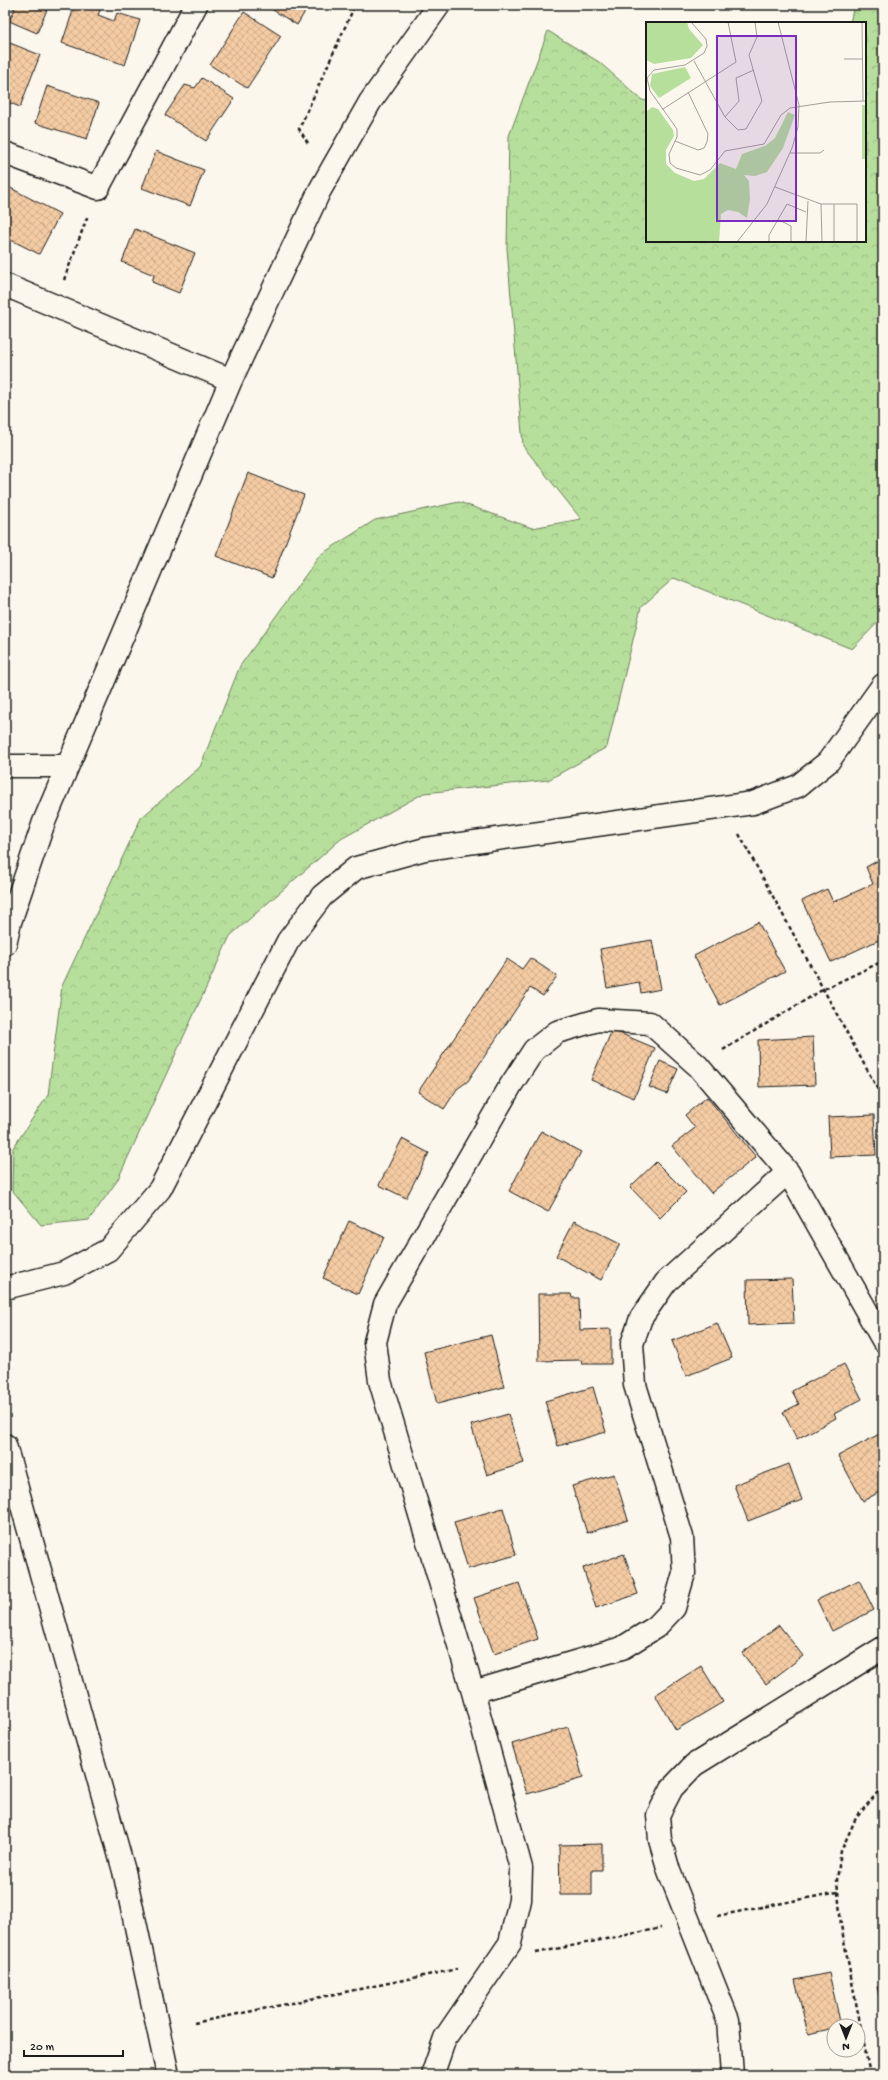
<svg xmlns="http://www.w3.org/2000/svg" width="888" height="2080" font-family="'Gochi Hand',sans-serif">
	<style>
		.forest { fill: url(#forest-crowns); stroke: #6a7e5c }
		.building { fill: url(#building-cross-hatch); stroke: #1c1c1c }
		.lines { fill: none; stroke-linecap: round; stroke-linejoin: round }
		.minor-casing { stroke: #1c1c1c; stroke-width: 25 }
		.path { stroke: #1c1c1c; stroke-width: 2.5; stroke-dasharray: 4 3; stroke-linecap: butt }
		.minor { stroke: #fbf7ec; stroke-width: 22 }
		.inset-road { fill: none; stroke: #a29f99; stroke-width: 1 }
		.view { fill: #7b2cbf; fill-opacity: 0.15; stroke: #7b2cbf; stroke-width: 2 }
		.inset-edge { fill: none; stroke: #1c1c1c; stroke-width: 2 }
	</style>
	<defs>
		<pattern id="forest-crowns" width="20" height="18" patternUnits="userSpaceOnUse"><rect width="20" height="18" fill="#b7df9c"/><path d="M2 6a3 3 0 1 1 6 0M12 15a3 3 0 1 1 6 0" fill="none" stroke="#9dbf86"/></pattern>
		<pattern id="building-cross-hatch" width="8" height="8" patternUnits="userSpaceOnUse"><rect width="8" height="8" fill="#f4cba3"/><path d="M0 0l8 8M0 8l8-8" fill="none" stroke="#d1ae8c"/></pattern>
	</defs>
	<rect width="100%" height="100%" fill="#fbf7ec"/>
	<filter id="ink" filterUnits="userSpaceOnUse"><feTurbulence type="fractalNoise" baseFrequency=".025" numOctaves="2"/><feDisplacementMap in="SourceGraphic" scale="8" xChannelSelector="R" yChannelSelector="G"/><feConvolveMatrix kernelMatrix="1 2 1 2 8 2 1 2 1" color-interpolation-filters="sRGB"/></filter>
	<g filter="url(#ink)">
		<path class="forest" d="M854,5H883V617L852,649L674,578L641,607L607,747L548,780L424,793L341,839L230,936L117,1181L89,1220L41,1225L12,1190L13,1148L48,1095L62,986L141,818L200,767L240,666L320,555L375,520L459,502L532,528L581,519L523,446L507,248L509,136L548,31L599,62L642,100L647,101V241H865V23H850Z"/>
		<path class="building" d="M6,5H49L37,33L9,21L15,9Z
			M75,5H102L98,15L114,21L117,13L140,20L125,65L62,43Z
			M265,5H309L297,25Z
			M244,12L281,36L247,88L210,65Z
			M5,41L40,55L20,107L5,101Z
			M202,78L234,99L206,141L165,115L185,85L195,88Z
			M47,86L99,103L87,139L35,123Z
			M156,151L204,170L190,206L142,188Z
			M5,185L60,214L39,254L5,237Z
			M135,229L195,253L179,293L152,282L154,275L122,262Z
			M248,473L304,495L272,578L216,556Z
			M883,858V938L831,962L802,901L827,889L833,902L873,884L866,867Z
			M758,922L785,971L720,1005L694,956Z
			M652,940L661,989L641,993L639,982L607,988L600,949Z
			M530,958L557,976L543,996L530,988L468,1081L457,1089L444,1109L418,1092L507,959L522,969Z
			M612,1030L655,1048L634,1098L591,1080Z
			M813,1037L815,1085L759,1087L758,1040Z
			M660,1061L678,1069L667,1094L649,1087Z
			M707,1097L756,1157L711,1193L672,1146L695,1128L685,1115Z
			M874,1115L876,1155L830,1157L828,1117Z
			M541,1131L581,1152L548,1212L509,1191Z
			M402,1139L429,1153L406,1198L379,1185Z
			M656,1162L686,1192L660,1218L630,1187Z
			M881,1192H883V1238H882Z
			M349,1221L384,1237L358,1294L323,1278Z
			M574,1221L620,1244L601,1280L556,1256Z
			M792,1279L794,1323L748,1325L747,1280Z
			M538,1294H571L572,1298H579L580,1330L611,1329V1364H582L581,1360L539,1361Z
			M717,1323L732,1358L686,1376L672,1341Z
			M491,1335L504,1387L437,1404L424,1352Z
			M844,1364L862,1399L834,1414L836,1418L797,1439L783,1412L799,1404L792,1391Z
			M593,1387L606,1432L558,1446L545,1401Z
			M508,1414L524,1463L487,1475L471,1425Z
			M883,1432V1490L863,1501L838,1456Z
			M789,1464L802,1500L748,1521L734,1485Z
			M614,1474L628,1520L587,1533L572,1486Z
			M503,1508L516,1555L468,1569L454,1522Z
			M624,1554L638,1594L596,1608L583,1568Z
			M859,1580L874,1610L832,1631L817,1600Z
			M519,1583L538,1639L494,1654L474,1598Z
			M779,1625L803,1656L766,1684L742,1653Z
			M701,1666L723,1702L676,1730L655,1695Z
			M568,1727L583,1778L527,1794L512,1744Z
			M602,1844V1870H592V1895H560L559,1845Z
			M829,1973L841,2026H834V2028L808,2034L795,1980Z
			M883,1986V2012L877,1987Z"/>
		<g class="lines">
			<g class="minor-casing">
				<path id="minor" d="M5,153L98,188L196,5
					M5,285L231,380
					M5,766H67
					M5,944L10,922L44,822L231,380L272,292L320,190L370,102L439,5
					M5,1288L64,1273L108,1250L160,1189L288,941L322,896L356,868L425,849L753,803L798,786L828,762L883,685
					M5,1445L124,1871L168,2075
					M473,1692L622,1648L656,1627L674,1608L684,1573L682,1537L635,1385L632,1344L641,1318L666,1282L788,1172
					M434,2075V2070L445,2038L510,1943L520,1900L521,1868L473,1692L380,1381L375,1342L385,1304L511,1085L534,1050L557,1032L598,1020L650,1023L698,1066L788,1172L883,1340
					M732,2075L728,2020L669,1871L660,1840L658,1815L672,1788L694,1765L883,1648"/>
			</g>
			<path class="path" d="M308,143L299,129L355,5
				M64,280L88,215
				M739,834L883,1099
				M723,1050L822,990L883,961
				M717,1916L838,1892
				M536,1953L661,1928
				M194,2023L457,1969
				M870,2075L841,1925L837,1880L841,1851L856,1818L883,1786"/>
			<use href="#minor" class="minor"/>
		</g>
	</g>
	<g transform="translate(646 22)">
		<rect width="220" height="220" fill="#fbf7ec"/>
		<path d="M0,0H41L43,7L57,23L45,36L8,42L0,38ZM39,45L45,56L13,76L4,64L6,52ZM216,83H220V137H216ZM6,85L12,87L27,108L28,114L20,128V142L29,151L48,159L58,157L74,141L90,147L96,132L119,124L129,116L142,90L149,93L137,126L121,150L109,154L98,153L103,159L104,177L101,196L92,190L82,188L75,192L73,220H0V90Z" fill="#b7df9c"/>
		<path class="inset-road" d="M45,0L60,17L61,24L58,31L39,43L8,48L1,56L4,69L31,107V115L23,132L24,141L30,146L54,153L64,148L79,129L118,122L135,93L144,86L184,80L220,79M216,0L217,79M198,37H217M48,39L79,95L92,108L100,107L116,79L103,33L111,15L109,0M17,87L90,40L82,0M79,95L93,79L90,56L108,48M29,119L52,128L58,126L61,120L62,112L42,70M144,131H174L178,128M129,165L175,182H211V220M175,182L176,220M188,182V220M133,198L145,204V220M91,220L121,182L146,126L152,105L153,83L132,0M123,220V213L141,182L160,190M160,220L162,179"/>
		<path class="view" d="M71,14H150V199H71Z"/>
		<rect width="220" height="220" class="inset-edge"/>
	</g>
	<rect width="888" height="2080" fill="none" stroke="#fbf7ec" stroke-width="20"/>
	<rect x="10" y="10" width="868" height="2060" fill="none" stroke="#1c1c1c" stroke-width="1.5" filter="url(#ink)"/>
	<g transform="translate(846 2038) rotate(180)"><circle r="19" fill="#fbf7ec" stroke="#a29f99"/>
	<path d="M0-3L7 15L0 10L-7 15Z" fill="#1c1c1c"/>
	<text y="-6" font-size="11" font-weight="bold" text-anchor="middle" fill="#1c1c1c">N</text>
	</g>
	<path d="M24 2050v6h99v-6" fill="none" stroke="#1c1c1c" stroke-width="2"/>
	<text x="30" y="2050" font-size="12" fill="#1c1c1c" stroke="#fbf7ec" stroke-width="3" paint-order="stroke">20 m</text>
</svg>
